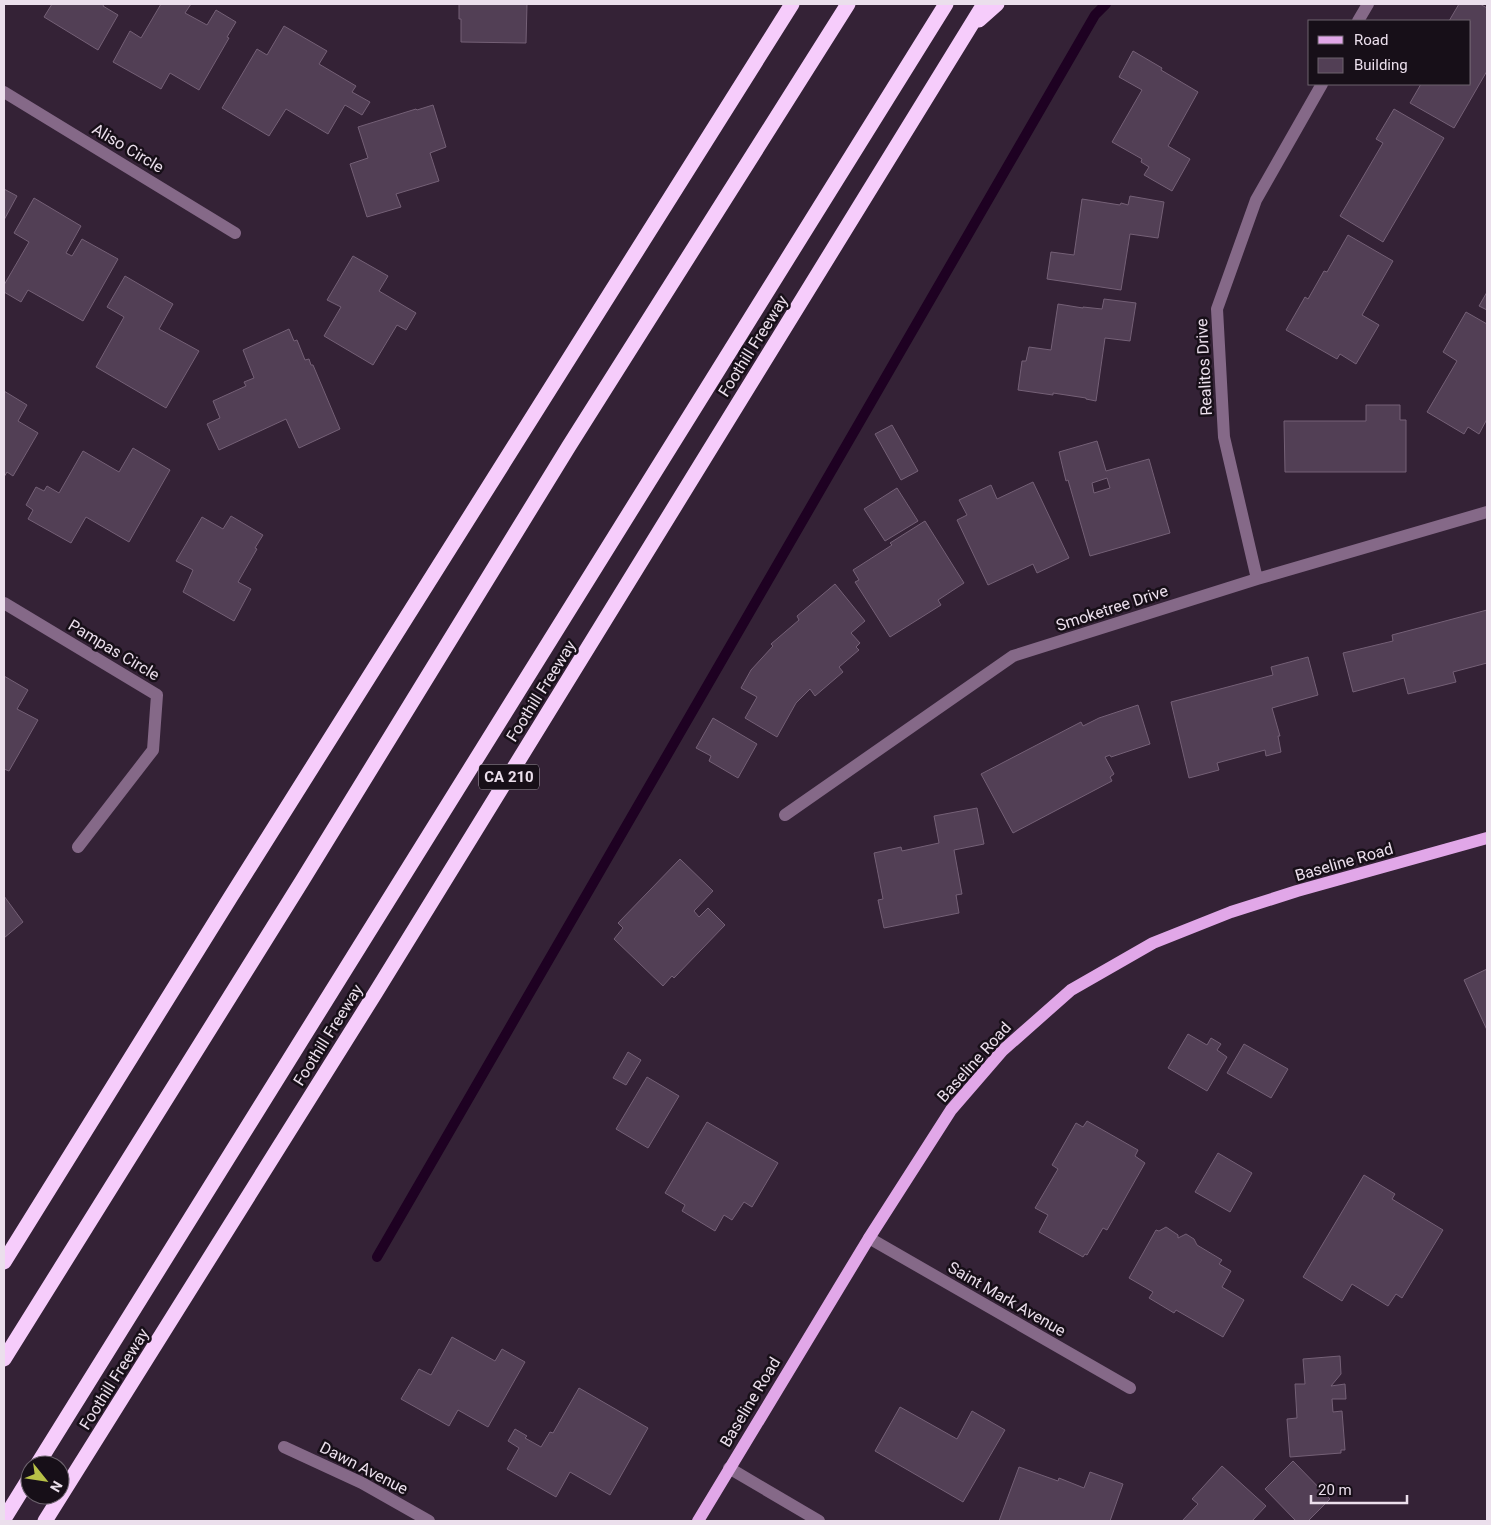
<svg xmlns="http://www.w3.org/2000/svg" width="1491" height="1525" font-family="Roboto,sans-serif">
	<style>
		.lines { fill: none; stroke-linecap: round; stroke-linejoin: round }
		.stream { stroke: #1e0122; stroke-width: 10 }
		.building { fill: #523f55; stroke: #746076; fill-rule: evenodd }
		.minor { stroke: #856988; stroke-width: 12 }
		.major { stroke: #e1a7e8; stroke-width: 12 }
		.highway { stroke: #f6ccfb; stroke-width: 15 }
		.labels { text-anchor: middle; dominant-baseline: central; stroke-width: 5; stroke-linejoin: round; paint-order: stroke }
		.shield { fill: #170f18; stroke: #aba1ac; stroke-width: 1 }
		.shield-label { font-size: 15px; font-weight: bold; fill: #ebdfec }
		.street-label { font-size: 16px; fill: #ebdfec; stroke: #170f18 }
	</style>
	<rect width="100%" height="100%" fill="#342236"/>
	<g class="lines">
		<path class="stream" d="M377,1257L1095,15L1106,4"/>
	</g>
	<path class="building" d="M52,4H104L103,6L118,15L98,50L44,17Z
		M161,4H191L185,13L207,25L216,10L236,22L227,37L229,38L199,90L170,73L161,89L113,62L130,31L141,38Z
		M459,4H527L526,43L461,42V19H459Z
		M1459,4H1480L1487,8V71L1454,128L1410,103L1421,84H1470V21H1449Z
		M284,26L327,51L319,64L356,86L352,92L370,102L362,115L345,105L328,134L286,109L269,136L222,108L257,49L267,55Z
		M1133,51L1162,68L1161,70L1198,92L1168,146L1190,159L1172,191L1144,175L1149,167L1141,162L1142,159L1112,142L1142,90L1119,77Z
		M433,105L446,147L430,153L439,181L396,194L401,207L367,217L350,164L368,158L358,127L416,109L417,110Z
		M1394,109L1444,138L1383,242L1340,216L1383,143L1376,139Z
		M4,189L17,196L4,220Z
		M1130,196L1164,202L1158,238L1130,234L1121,290L1047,279L1051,252L1074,255L1082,199L1120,205L1121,203L1128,205Z
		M34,198L81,226L66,253L72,256L82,239L118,259L83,321L28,290L21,302L4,292V285L29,242L14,233Z
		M1348,235L1393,261L1362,315L1379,325L1356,364L1340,354L1337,359L1286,330L1305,297L1308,299L1324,271L1327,272Z
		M353,256L388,276L379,291L416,313L406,330L397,325L373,365L324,336L341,307L327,300Z
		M125,276L173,304L159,329L199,351L166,408L96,367L124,317L107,307Z
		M1487,292V310L1479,306Z
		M1104,299L1136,303L1130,341L1105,338L1096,401L1086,399V398L1053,393V395L1018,390L1022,361H1026L1029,347L1051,350L1058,304L1083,308V307L1102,309Z
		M1466,312L1487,324V419L1479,434L1468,427L1464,434L1427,412L1457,361L1443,352Z
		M289,329L294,341L297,340L305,360L309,359L311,365H313L340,429L299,448L286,419L219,450L207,424L220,418L213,401L246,386L244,382L254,378L243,350Z
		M4,391L27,405L18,421L38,433L13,476L7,472L4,477Z
		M1366,405H1400V420H1406V472H1285L1284,421H1366Z
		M892,425L918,471L901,480L875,434Z
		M1097,441L1106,471L1149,459L1170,533L1090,556L1068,480L1066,481L1059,452ZM1107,478L1110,488L1094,493L1092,483Z
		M133,448L170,470L129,542L86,517L71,543L28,519L33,510L26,505L36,487L44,491L47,486L59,493L83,451L119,472Z
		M1033,482L1069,558L1037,573L1033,564L988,585L957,520L967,515L959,500L991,485L997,499Z
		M897,488L918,521L885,541L864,509Z
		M231,516L263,535L255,548L257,549L238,582L251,589L234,621L183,592L193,570L176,561L202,517L223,529Z
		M925,521L964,583L938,600L941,605L890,637L855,582L859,580L853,570L892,545L890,543Z
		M835,584L865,621L851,633L860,643L856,647L859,650L839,667L843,672L815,696L810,689L796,703L777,737L745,718L757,697L741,688L751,670L773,646L771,644L799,620L797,616Z
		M1487,610V663L1453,672L1456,682L1408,694L1404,678L1353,692L1343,653L1393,641L1392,635Z
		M1308,657L1318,695L1272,708L1280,736H1278L1281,752L1266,756L1265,750L1217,763L1219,770L1189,778L1171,702L1273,675L1271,667Z
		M4,676L28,690L17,709L38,720L9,771L4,769Z
		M1138,705L1150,744L1111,757L1110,755L1105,757L1114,774L1110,777L1112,781L1013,833L981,774L1081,722L1083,726L1099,718Z
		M713,718L757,744L738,778L709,761L711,756L696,748Z
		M977,808L984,844L954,850L962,894L956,895L959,913L884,928L878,900L883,899L874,853L901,847L902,851L939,843L934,816Z
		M680,859L713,891L694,911L699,917L708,908L725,925L674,978L672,976L663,986L614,939L623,928L618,923Z
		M4,896L23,922L4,938Z
		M1487,969V1030L1464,980Z
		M1188,1034L1207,1045L1211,1038L1221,1044L1217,1050L1227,1057L1207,1091L1168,1068Z
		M1244,1044L1288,1069L1271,1098L1227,1073Z
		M628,1052L641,1060L626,1085L613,1078Z
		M647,1077L679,1096L648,1148L616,1129Z
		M1087,1121L1138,1150L1135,1156L1145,1163L1107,1230L1103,1228L1087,1255L1085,1254L1083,1257L1039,1232L1048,1215L1035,1208L1058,1169L1052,1165L1076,1123L1083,1127Z
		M707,1122L778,1163L752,1207L744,1202L732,1220L724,1215L715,1231L682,1211L685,1205L665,1193Z
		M1218,1153L1252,1173L1230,1212L1195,1192Z
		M1364,1175L1395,1194L1392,1199L1443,1230L1402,1298L1396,1294L1388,1306L1352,1284L1342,1301L1303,1277Z
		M1166,1227L1178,1235V1238L1186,1234L1194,1239L1197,1245L1222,1260L1219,1264L1231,1271L1222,1287L1244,1300L1223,1337L1176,1310L1174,1313L1149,1298L1153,1292L1129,1278L1156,1230L1159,1231Z
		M452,1337L495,1361L502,1349L525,1362L488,1427L458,1410L449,1426L401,1399L419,1369L431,1375Z
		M1340,1356L1341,1374L1331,1386L1345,1384L1346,1399H1332L1333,1412L1342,1411L1345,1450H1341V1453L1290,1457L1287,1419L1297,1418L1295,1384H1305L1303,1359Z
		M579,1388L648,1428L610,1495L570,1472L556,1497L507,1469L519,1448L508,1441L515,1429L527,1436L525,1438L541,1447L550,1432L553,1433Z
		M900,1407L957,1439L972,1411L1005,1430L963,1502L875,1451Z
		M1293,1461L1330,1499L1308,1521H1296L1265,1489Z
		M1222,1466L1266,1506L1252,1521H1182L1198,1504L1192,1499Z
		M1019,1467L1058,1481L1059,1478L1084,1488L1090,1472L1123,1484L1110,1521H999Z"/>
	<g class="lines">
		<path class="minor" d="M1358,21L1368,4
			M4,92L235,233
			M1257,579L1224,437L1217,309L1256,200L1322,84
			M4,603L157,695L153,750L78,847
			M785,815L1013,656L1257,579L1487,512
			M869,1238L1130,1388
			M284,1447L362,1483L429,1521
			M729,1468L819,1521"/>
		<path class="major" d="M698,1521L869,1238L951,1110L1002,1051L1071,990L1153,943L1231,912L1297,891L1487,838"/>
		<path class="highway" d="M979,20L997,4
			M4,1262L230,898L792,4
			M4,1359L302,881L569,446L848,4
			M37,1465L946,4
			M4,1519L30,1477
			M45,1521L376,992L984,4"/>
	</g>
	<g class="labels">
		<rect class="shield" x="479" y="764.5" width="60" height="25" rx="4"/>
		<g class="shield-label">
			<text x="509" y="777">CA 210</text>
		</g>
		<g class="street-label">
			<text transform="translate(128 148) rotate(31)">Aliso Circle</text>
			<text transform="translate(753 346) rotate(-58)">Foothill Freeway</text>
			<text transform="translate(1204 367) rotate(-93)">Realitos Drive</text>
			<text transform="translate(1112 608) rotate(-18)">Smoketree Drive</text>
			<text transform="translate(114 650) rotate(31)">Pampas Circle</text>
			<text transform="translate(541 691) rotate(-58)">Foothill Freeway</text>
			<text transform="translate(1344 862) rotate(-16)">Baseline Road</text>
			<text transform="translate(328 1035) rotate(-58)">Foothill Freeway</text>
			<text transform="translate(974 1062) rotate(-48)">Baseline Road</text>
			<text transform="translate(1007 1299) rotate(30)">Saint Mark Avenue</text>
			<text transform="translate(114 1379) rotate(-58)">Foothill Freeway</text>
			<text transform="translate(750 1402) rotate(-59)">Baseline Road</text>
			<text transform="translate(364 1468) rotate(27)">Dawn Avenue</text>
		</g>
	</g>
	<rect width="1491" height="1525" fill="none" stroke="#ebdfec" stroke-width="10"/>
	<rect x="1308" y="20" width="162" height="65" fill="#170f18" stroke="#6c626d"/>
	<rect x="1318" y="36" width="25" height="8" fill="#e1a7e8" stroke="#6c626d"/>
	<text x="1354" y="45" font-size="15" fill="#ebdfec">Road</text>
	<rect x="1318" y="58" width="25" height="15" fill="#523f55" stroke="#6c626d"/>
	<text x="1354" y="70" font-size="15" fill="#ebdfec">Building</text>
	<g transform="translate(45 1480) rotate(120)"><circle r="24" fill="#170f18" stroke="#6c626d"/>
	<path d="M0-4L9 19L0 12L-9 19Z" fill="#b8c147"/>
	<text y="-8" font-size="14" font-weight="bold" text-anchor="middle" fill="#ebdfec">N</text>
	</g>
	<path d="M1311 1495v8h96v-8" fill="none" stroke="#ebdfec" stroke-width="2.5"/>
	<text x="1318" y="1495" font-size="15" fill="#ebdfec" stroke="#170f18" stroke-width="4" paint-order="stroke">20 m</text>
</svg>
